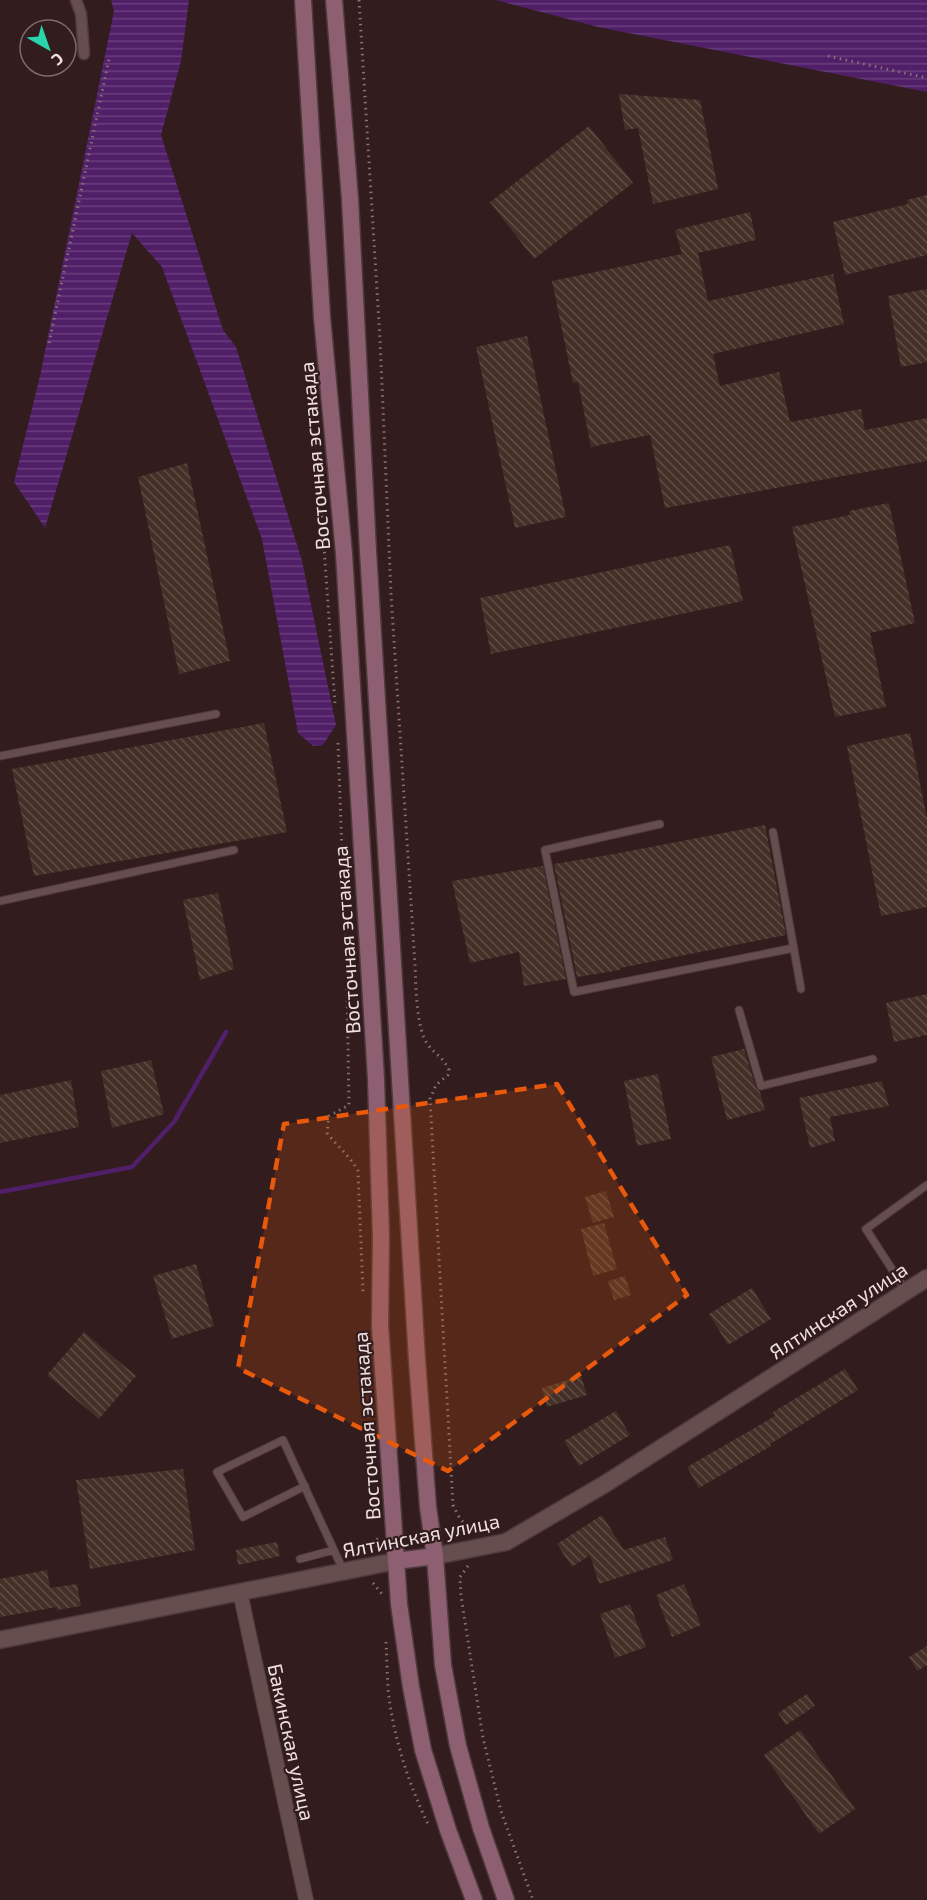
<svg xmlns="http://www.w3.org/2000/svg" width="927" height="1900" font-family="'Exo 2',sans-serif">
	<style>
		.water { fill: url(#water-rules) }
		.lines { fill: none; stroke-linecap: round; stroke-linejoin: round }
		.stream { stroke: #501f68; stroke-width: 4.5 }
		.building { fill: url(#building-back-hatch) }
		.service-casing { stroke: #4c3a3c; stroke-width: 9 }
		.pedestrian-casing { stroke: #4c3a3c; stroke-width: 13 }
		.minor-casing { stroke: #4c3a3c; stroke-width: 16 }
		.tertiary-casing { stroke: #4c3a3c; stroke-width: 19 }
		.secondary-casing { stroke: #4c3a3c; stroke-width: 19 }
		.path { stroke: #867375; stroke-width: 3; stroke-dasharray: 1.5 4.5; stroke-linecap: butt }
		.service { stroke: #664d4e; stroke-width: 7 }
		.pedestrian { stroke: #664d4e; stroke-width: 10 }
		.minor { stroke: #664d4e; stroke-width: 14 }
		.tertiary { stroke: #664d4e; stroke-width: 16 }
		.secondary { stroke: #8e5f71; stroke-width: 16 }
		.marked { fill: #e8590c; fill-opacity: 0.2; stroke: #e8590c; stroke-width: 4.5; stroke-dasharray: 12 8; stroke-linejoin: round }
		.labels { text-anchor: middle; dominant-baseline: central; stroke-width: 4.5; stroke-linejoin: round; paint-order: stroke }
		.street-label { font-size: 20px; fill: #efe0e0; stroke: #321c1e }
	</style>
	<defs>
		<pattern id="water-rules" width="6" height="5" patternUnits="userSpaceOnUse" patternTransform="scale(1.5)"><rect width="6" height="5" fill="#501f68"/><path d="M0 2.5h6" fill="none" stroke="#6a3f7d"/></pattern>
		<pattern id="building-back-hatch" width="6" height="6" patternUnits="userSpaceOnUse" patternTransform="scale(1.5)"><rect width="6" height="6" fill="#443027"/><path d="M-1 5l2 2M0 0l6 6M5-1l2 2" fill="none" stroke="#5f4e46"/></pattern>
	</defs>
	<rect width="100%" height="100%" fill="#321c1e"/>
	<path class="water" d="M111,0H189L181,61L161,135L223,330L236,347L302,561L336,725L323,745L313,746L298,733L262,539L162,267L132,233L45,528L14,482L40,376L114,11Z
		M496,0H927V92L598,27Z"/>
	<g class="lines">
		<path class="stream" d="M0,1192L132,1167L174,1122L226,1032"/>
	</g>
	<path class="building" d="M619,94L700,100L718,189L653,204L638,128L625,130Z
		M589,126L633,183L534,259L490,202Z
		M927,195V255L845,275L833,222L908,204L907,200Z
		M750,212L756,240L698,253L708,301L833,274L844,324L713,354L720,386L779,372L790,422L861,409L865,430L927,418V461L665,508L650,435L591,447L578,382L573,383L552,281L682,254L675,230Z
		M927,289V362L901,367L888,296Z
		M527,336L566,517L515,528L476,347Z
		M187,463L230,661L179,674L138,477Z
		M889,503L915,623L870,633L886,707L835,717L792,527L850,515L849,511Z
		M730,545L743,601L491,654L480,598Z
		M264,723L287,832L34,876L12,769Z
		M910,733L927,819V907L881,916L847,746Z
		M765,825L786,935L620,968V970L577,977L554,864L614,854Z
		M543,866L566,979L524,986L519,952L470,963L452,881Z
		M218,893L234,969L200,980L183,900Z
		M927,994V1035L894,1042L886,1003Z
		M744,1049L756,1088L760,1092L765,1110L727,1120L711,1057Z
		M151,1060L164,1114L112,1128L101,1071Z
		M658,1074L671,1139L637,1146L624,1081Z
		M71,1080L79,1127L0,1143V1095Z
		M882,1081L889,1106L830,1117L835,1141L810,1148L799,1098Z
		M606,1191L614,1217L593,1223L585,1197Z
		M604,1223L617,1269L593,1276L581,1229Z
		M196,1264L214,1326L172,1339L153,1276Z
		M625,1276L631,1295L614,1300L608,1281Z
		M752,1288L771,1319L728,1345L709,1314Z
		M84,1332L136,1376L99,1419L47,1375Z
		M845,1369L858,1390L770,1444L771,1446L699,1488L687,1467L775,1416L773,1412Z
		M581,1376L587,1395L547,1407L542,1388Z
		M616,1411L630,1435L579,1466L564,1441Z
		M183,1469L195,1550L90,1569L76,1480Z
		M602,1515L624,1550L665,1537L673,1560L599,1584L590,1555L572,1567L557,1544Z
		M277,1542L280,1556L238,1565L236,1550Z
		M47,1570L50,1588L77,1584L81,1606L57,1610V1607L0,1617V1579Z
		M684,1584L701,1625L672,1637L656,1595Z
		M630,1604L646,1647L615,1658L600,1614Z
		M927,1646V1665L917,1671L909,1657Z
		M807,1694L815,1706L786,1725L778,1713Z
		M800,1730L855,1809L819,1834L764,1755Z"/>
	<g class="lines">
		<g class="service-casing">
			<path id="service" d="M0,756L216,714
				M660,824L545,850L574,992L794,948
				M773,832L801,989
				M0,901L234,850
				M739,1010L761,1086L873,1059
				M906,1291L866,1229L927,1185
				M305,1486L243,1517L217,1472L283,1440L344,1572
				M300,1559L334,1550"/>
		</g>
		<g class="pedestrian-casing">
			<path id="pedestrian" d="M76,0L81,14L84,54"/>
		</g>
		<g class="minor-casing">
			<path id="minor" d="M240,1592L306,1900"/>
		</g>
		<g class="tertiary-casing">
			<path id="tertiary" d="M435,1556L506,1542L605,1484L927,1278
				M0,1640L396,1561"/>
		</g>
		<g class="secondary-casing">
			<path id="secondary" d="M303,0L322,317L344,554L376,1079L381,1237L380,1325L399,1604L411,1687L423,1750L448,1830L474,1900
				M334,0L350,199L368,551L417,1360L428,1507L435,1556L443,1665L458,1746L481,1828L506,1900
				M396,1561L435,1556"/>
		</g>
		<path class="path" d="M359,0L380,339L391,594L415,965C416,986 416,1029 428,1045C436,1055 443,1057 449,1070L448,1075L436,1085L430,1099L453,1505C461,1521 463,1527 482,1529V1531
			M828,56L927,78
			M49,343L109,59
			M321,504L335,704
			M338,743L347,986L349,1105L329,1116L327,1133C337,1146 350,1156 358,1171L363,1292
			M370,1549L374,1546L378,1538
			M468,1566L460,1577L461,1596L483,1738L501,1811L533,1900
			M373,1583L382,1594
			M386,1642C387,1660 387,1680 389,1698C395,1741 409,1785 428,1824"/>
		<use href="#service" class="service"/>
		<use href="#pedestrian" class="pedestrian"/>
		<use href="#minor" class="minor"/>
		<use href="#tertiary" class="tertiary"/>
		<use href="#secondary" class="secondary"/>
	</g>
	<path class="marked" d="M557,1084L687,1295L448,1471L238,1368L284,1124Z"/>
	<g class="labels">
		<g class="street-label">
			<text transform="translate(314 456) rotate(-95)">Восточная эстакада</text>
			<text transform="translate(346 940) rotate(-94)">Восточная эстакада</text>
			<text transform="translate(838 1310) rotate(-33)">Ялтинская улица</text>
			<text transform="translate(366 1426) rotate(-94)">Восточная эстакада</text>
			<text transform="translate(421 1535) rotate(-11)">Ялтинская улица</text>
			<text transform="translate(292 1742) rotate(78)">Бакинская улица</text>
		</g>
	</g>
	<g transform="translate(48 48) rotate(140)"><circle r="28" fill="#321c1e" stroke="#7e6a6c" stroke-width="1.5"/>
	<path d="M0-4.5L10 22L0 15L-10 22Z" fill="#2ad5ac"/>
	<text y="-9" font-size="16" font-weight="bold" text-anchor="middle" fill="#efe0e0">С</text>
	</g>
</svg>
